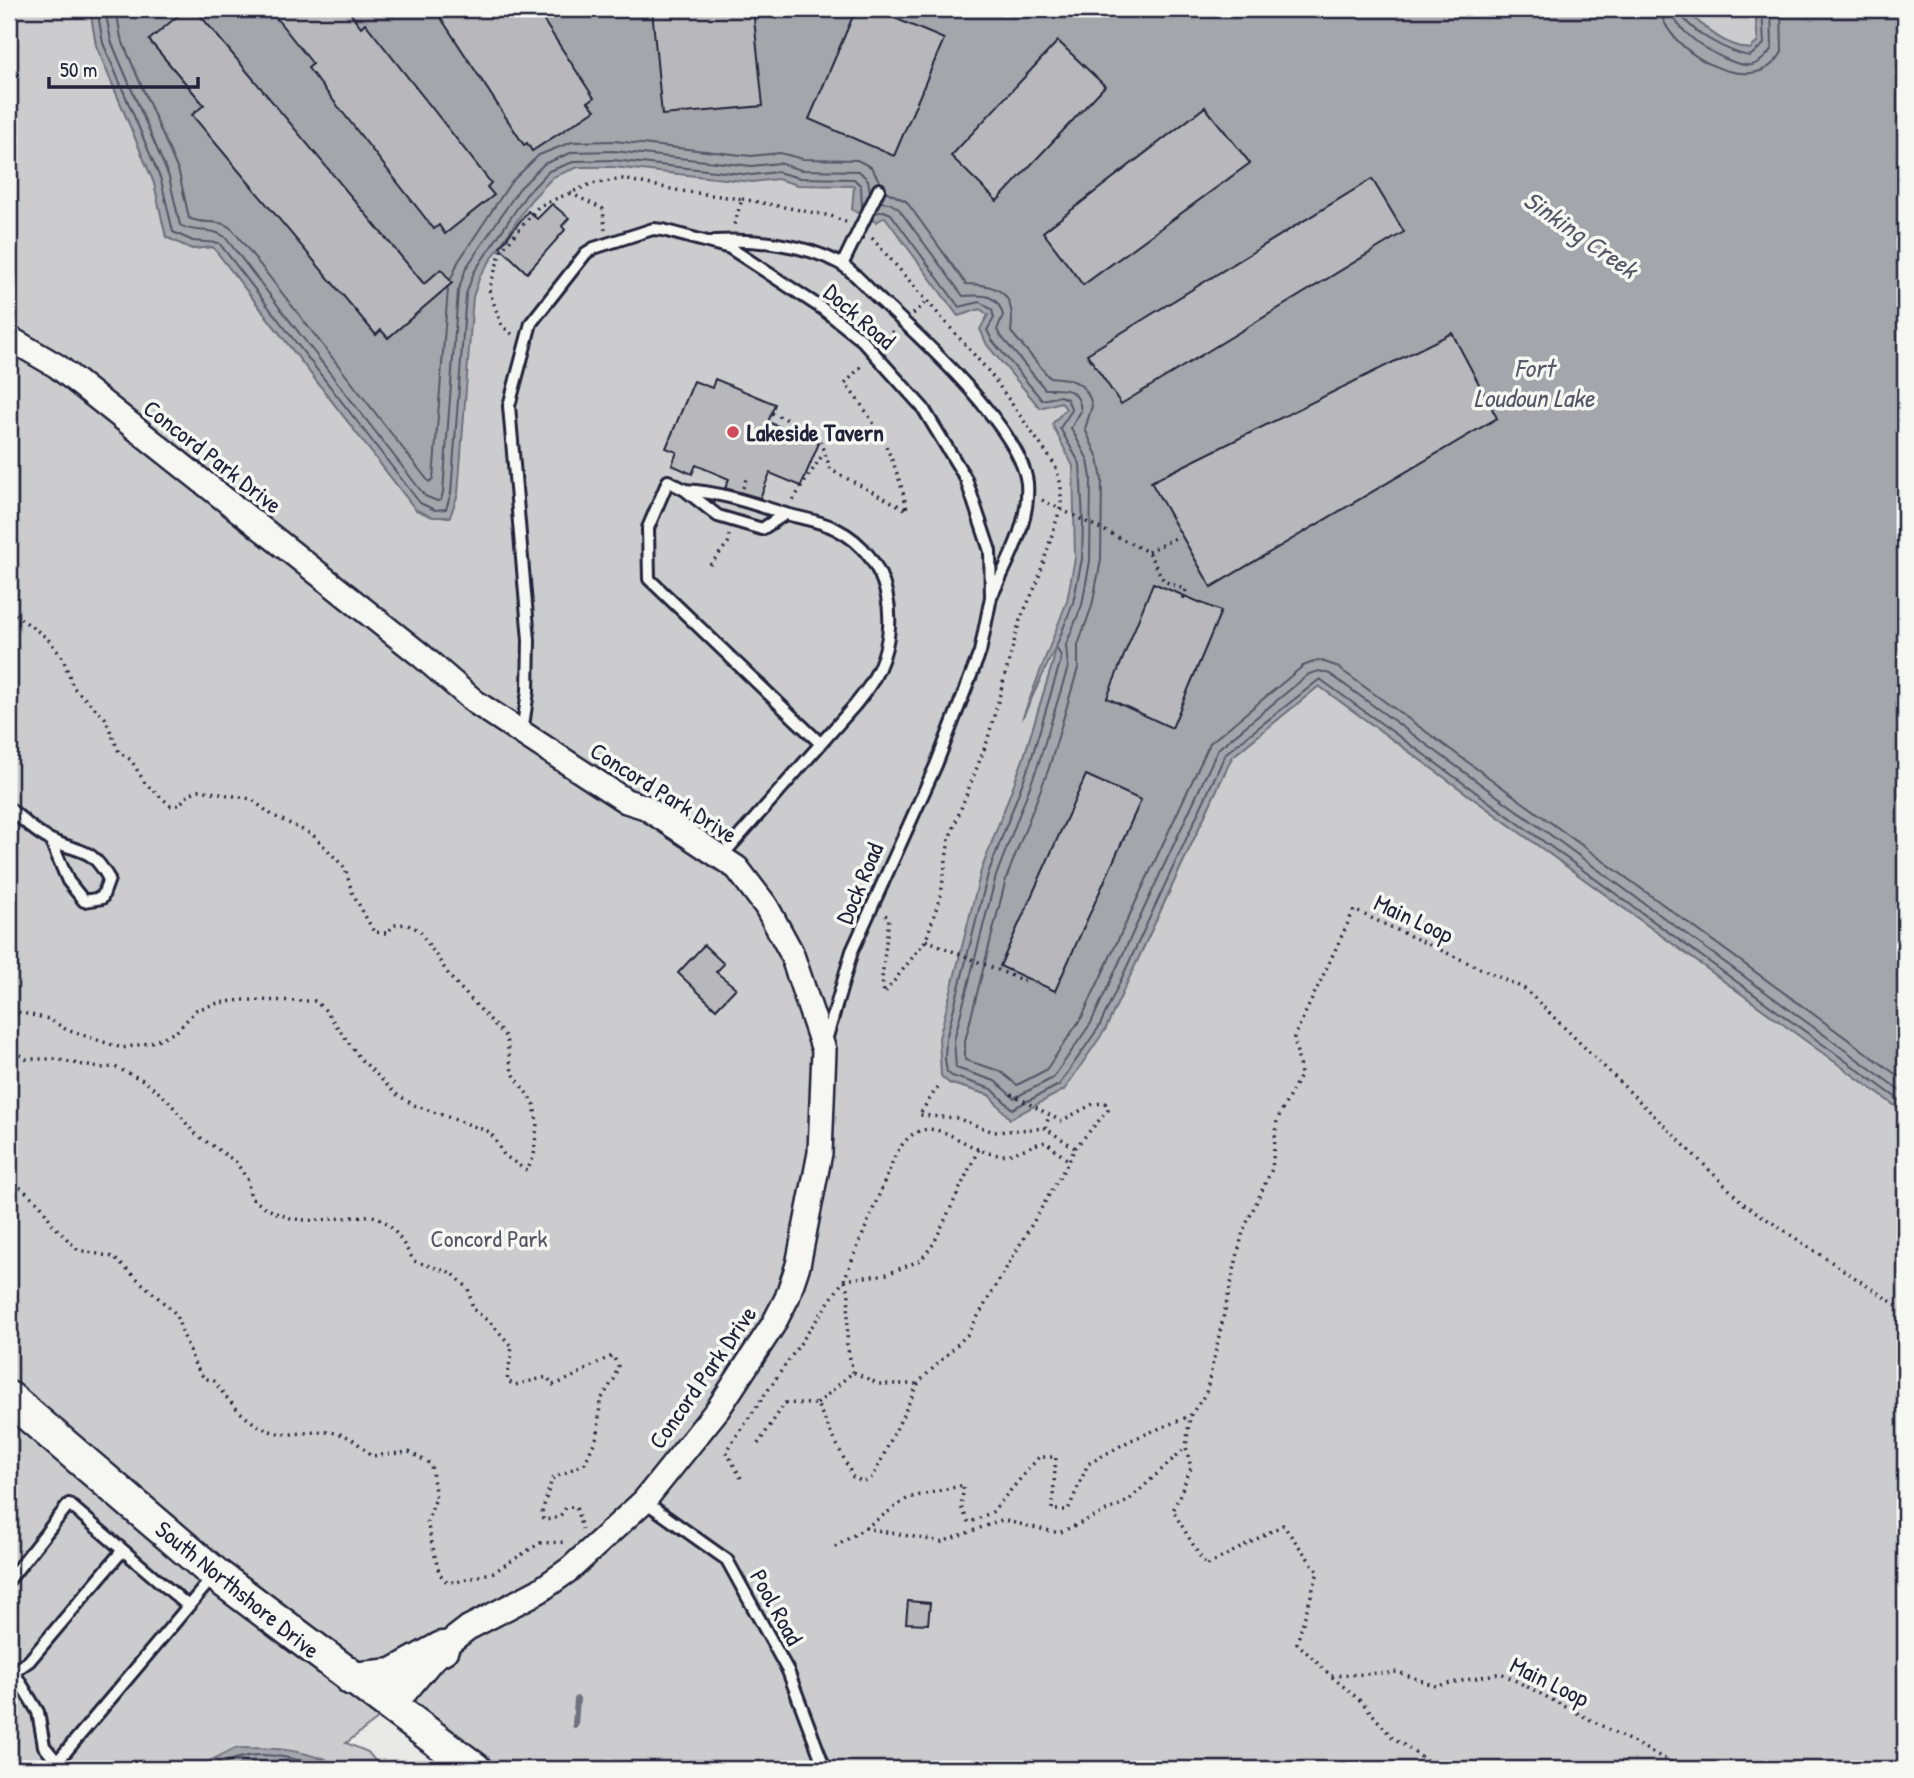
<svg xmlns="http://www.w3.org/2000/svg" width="1914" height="1778" font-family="'Patrick Hand',sans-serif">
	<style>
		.green { fill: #ccccce; stroke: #777784; stroke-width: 2 }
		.water { fill: #a5a5ac; stroke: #71717f; stroke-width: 2 }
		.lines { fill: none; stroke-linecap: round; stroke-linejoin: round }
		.shore { stroke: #565668; stroke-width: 2 }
		.stream { stroke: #71717f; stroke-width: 6 }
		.building { fill: #b8b8bc; stroke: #22223b; stroke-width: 2 }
		.service-casing { stroke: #22223b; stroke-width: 16 }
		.minor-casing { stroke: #22223b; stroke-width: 28 }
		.secondary-casing { stroke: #22223b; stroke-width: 37 }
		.path { stroke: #22223b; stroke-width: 3.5; stroke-dasharray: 2 5; stroke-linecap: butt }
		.service { stroke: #f6f6f2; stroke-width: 10 }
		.minor { stroke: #f6f6f2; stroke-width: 23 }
		.secondary { stroke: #f6f6f2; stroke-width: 32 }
		.poi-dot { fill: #d1495b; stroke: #f6f6f2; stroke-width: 2.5 }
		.labels { text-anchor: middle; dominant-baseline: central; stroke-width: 7; stroke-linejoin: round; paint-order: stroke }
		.street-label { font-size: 24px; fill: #22223b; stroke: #f6f6f2 }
		.poi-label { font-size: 24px; font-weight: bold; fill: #22223b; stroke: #f6f6f2; text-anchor: start }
		.park-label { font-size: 24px; fill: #555567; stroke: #f6f6f2 }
		.water-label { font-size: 26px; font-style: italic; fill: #565668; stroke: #f6f6f2 }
	</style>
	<rect width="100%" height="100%" fill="#e9e9e7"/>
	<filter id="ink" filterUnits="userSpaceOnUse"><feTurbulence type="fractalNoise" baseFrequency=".0143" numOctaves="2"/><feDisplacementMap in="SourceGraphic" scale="14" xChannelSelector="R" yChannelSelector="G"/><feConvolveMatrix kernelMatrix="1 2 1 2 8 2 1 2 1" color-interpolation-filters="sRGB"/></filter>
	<g filter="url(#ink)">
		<path class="green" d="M9,9H90L96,45L154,183L166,237L192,249L213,247L416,510L433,517H449L460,299L528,184L605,158L858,180L1039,354L1100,468L1053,662L1023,760L981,871L949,1083L989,1095L997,1104L1105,1030L1232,757L1319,686L1905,1113V1769H473L391,1709L346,1743L368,1752L382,1769H340L324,1758L236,1748L194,1769H9Z
			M1684,9H1755L1758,42L1750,49C1723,46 1703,26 1684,9Z"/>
		<path class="water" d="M90,9H1684C1703,26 1723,46 1750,49L1758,42L1755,9H1905V1113L1319,686L1232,757L1105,1030L1064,1090L1010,1119L989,1095L949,1083L941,1076L939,1038L981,871L1023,760L1053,662L1056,646L1022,719L1067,601L1075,558L1073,466L1052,424L1066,409L1061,402L1040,408L987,345L980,329L988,315L980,309L958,316L885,217L876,222L852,210L854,186L798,185L777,179L752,182L613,167H578L553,177L531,200L480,276L473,297L458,494L450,517H433L416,510L213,247L192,249L166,237L154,183L96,45Z
			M236,1748C272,1748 310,1748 340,1769H194Z"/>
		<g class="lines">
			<path class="shore" d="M97,9L103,43L161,180L173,232L193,241L219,243L420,503L435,510L446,509L451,493L466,294L474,272L526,195L549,171L576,161L613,160L752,175L777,172L800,178L854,179L861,186L862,207
				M105,9L111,41L169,177L180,225C195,234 212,227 225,237L425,496L437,501L441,500L443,492L458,291L466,268L519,189L544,164L573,152L614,151L752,166L779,163L801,170L859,171L868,180L870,192
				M116,9L121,38L179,173L189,218C204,226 219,217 233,230L429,482L433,479L448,289
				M1661,9C1662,47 1753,105 1782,52L1781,9
				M1671,9C1673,32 1729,68 1752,65C1760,63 1768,55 1772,48L1771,9
				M1680,9C1683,29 1731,54 1750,56L1764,44L1762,9
				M885,191L906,201L966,284C1002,284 1016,296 1011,332L1049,377C1070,378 1087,381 1092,406L1085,429L1098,458L1102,480L1101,560L1092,606L1078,645V668L1049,768L1006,879L965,1041V1060L1000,1071L1017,1085L1046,1070L1082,1017L1210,743L1303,666L1319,660L1336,666L1905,1081
				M880,202L889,203L898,208L963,296C980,295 997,292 1003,315L997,330L1000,335L1045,389C1062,389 1079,386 1081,411L1071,428L1088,460L1091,478L1090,561L1082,605L1066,645L1068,667L1038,765L996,876L954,1040L956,1068L995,1081L1014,1098L1053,1078L1091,1023L1218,749L1309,674L1319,671L1330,674L1905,1094
				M875,213L884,211L891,214L959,307L980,302L992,310L994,318L987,330L992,340L1042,400L1060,396L1067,399L1072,410L1060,428L1080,464L1083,522L1082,559L1073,603L1056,647L1061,656L1060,663L1030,763L988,874L946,1039L945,1059L947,1072L952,1076L992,1089L1012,1109L1059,1085L1099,1027L1226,753L1320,679L1905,1104
				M451,279L458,262L511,182L539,155L572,142L614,141L751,156L780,153L803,159L857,160L871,167L880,182
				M210,1769C255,1747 274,1755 321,1765L328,1769
				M229,1769C251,1758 277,1764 299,1769"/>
			<path class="stream" d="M575,1725L577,1699"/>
		</g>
		<path class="building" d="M186,9H195L424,284L441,269L452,283L388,338L381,330L376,335L192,115L204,105L149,40Z
			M269,9H347L361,27L365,23L491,183L487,187L494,195L445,234L439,225L434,229L308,68L313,64Z
			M435,9H536L594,98L588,102L595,110L532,151L527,143L524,145Z
			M652,9H753L763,106L662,115Z
			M856,9H873L944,39L894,156L809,119Z
			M1058,41L1105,86L997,201L951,156Z
			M1205,107L1250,163L1083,285L1043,232Z
			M1372,179L1404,232L1121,404L1087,354Z
			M552,204L569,218L562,226L565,230L527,273L500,247L528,211L537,219Z
			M1452,333L1497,418L1211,587L1151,482Z
			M715,379L775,404L768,422L819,443L801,486L770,473L760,498L725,488L729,479L696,465L692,474L672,465L677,452L666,448L694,381L712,388Z
			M1153,583L1221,611L1172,728L1107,698Z
			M1086,775L1141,800L1055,991L1000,966Z
			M704,945L724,964L716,972L736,988L716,1009L678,973Z
			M908,1601L930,1603L928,1624L906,1623Z"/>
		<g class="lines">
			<g class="service-casing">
				<path id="service" d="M715,241C755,239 804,244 839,263C854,271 866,287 879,299C918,335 1021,429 1027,483C1030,522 1009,559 993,593
					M842,265L879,189
					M685,490C719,492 748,502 779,512C798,518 819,520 836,529C891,556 903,626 874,678C869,688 862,696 855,705L721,857
					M785,514L762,529L718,516L685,490L668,481L648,528L649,579L820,743
					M522,733L528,691L529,640L509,406L531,323L586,253L594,248L653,229L663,230L730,248L823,309L862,340L923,408L966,479L990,551L991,597L980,652L936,765L852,951L825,1044
					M9,808C22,819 38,835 53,841C84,854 91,847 109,879L102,898L84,901L68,881L51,841
					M644,1501L727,1560L788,1671L825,1769
					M9,1580L69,1504L187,1605
					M9,1664L38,1712L44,1746L57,1762L213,1577
					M15,1671L29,1661L123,1550"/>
			</g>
			<g class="minor-casing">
				<path id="minor" d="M9,338L57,366L422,656L475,702L626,801L645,807L737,868L766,906L791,952L824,1050L820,1153L798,1265L787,1298L773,1325L718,1409L644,1501L570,1569L539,1591L468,1628L442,1648L391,1709"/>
			</g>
			<g class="secondary-casing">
				<path id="secondary" d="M9,1398L215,1574L475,1769
					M352,1679L393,1675L442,1648"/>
			</g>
			<path class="path" d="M570,193L603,209L605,230
				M742,199L831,216L848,223
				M872,238L990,373L1055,465L1061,485V506L1037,583L1020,620L987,742L949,839L941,894L926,940L884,994L882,978L889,917L885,915
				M913,314L927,301
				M512,334L502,326L489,290L501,251L539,206L591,184L623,179L681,191L742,199L734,225
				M882,342L894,330
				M772,413L795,423L820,441L831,470L907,510C897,461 877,422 845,384L863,364
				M743,488L746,479
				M793,500L823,454
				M1042,500L1148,552L1164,581L1186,590L1183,599
				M1148,552L1175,538
				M710,565L728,543L729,535
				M9,610L47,638L63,658L73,687L105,718L119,752L131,760L145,783L171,806L179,805L189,794L200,790L251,799L272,815L313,835L345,868L352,892L374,932L387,933L394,925L406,924L419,930L451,978L506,1037L512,1072L534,1104L537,1123L534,1156L527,1171L504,1155L490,1132L414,1105L396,1094L359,1057L325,1010L315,1001L242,1000L218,1003L196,1010L176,1032L149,1043L122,1048L67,1030L49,1019L9,1010
				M926,940L1029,983
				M9,1046L26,1059H55L98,1068L115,1067L143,1080L167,1099L194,1133L236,1162L247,1179L251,1198C290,1226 309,1221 354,1217C364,1216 372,1214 381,1219C393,1225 407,1249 414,1261L452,1273L468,1288L473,1309L492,1324L512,1347L507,1381L515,1385L547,1377L553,1385C576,1378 591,1364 613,1356L618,1366L614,1379L600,1401L598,1434L585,1463L552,1479L542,1512L543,1520C555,1519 561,1518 566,1507H576L582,1529
				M1011,1094L1061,1121L1093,1104L1105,1103L1108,1110L1075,1148
				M1045,1128L1049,1116
				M9,1178L40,1204L54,1226L78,1250L113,1257L175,1313L195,1365L204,1378L214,1381C232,1406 257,1436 292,1434C312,1433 331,1428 350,1438C358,1442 365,1451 371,1456L409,1452L431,1464L436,1498L427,1522L439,1573L447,1582H457L494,1572L540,1543L567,1542
				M844,1280L887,1274L921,1260L934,1243L979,1148
				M845,1281L849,1291L847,1345L853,1372
				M817,1404L853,1372L879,1384H919
				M758,1444L785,1403L817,1404L853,1477L864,1482L873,1477L919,1382L967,1335L1069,1161L1075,1148L1045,1128L994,1132L956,1118L919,1115L939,1085
				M741,1478L726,1451L844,1280L895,1156C928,1096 962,1156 1004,1155C1018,1154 1032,1144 1046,1142L1069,1161
				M865,1528L908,1498L964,1485L961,1507L969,1523L992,1512L1039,1457H1056L1052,1510H1068L1088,1464L1131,1440L1190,1416
				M835,1547L865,1528L942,1542L1002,1520L1059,1533L1128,1501L1186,1447
				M1332,1677L1362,1702L1391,1736L1438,1769
				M1684,1769L1501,1673L1436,1686L1398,1672L1331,1676L1297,1643L1318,1572L1283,1525L1206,1566L1173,1511L1191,1468L1186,1447L1190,1416L1206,1393L1243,1231L1272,1169L1277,1120L1301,1074L1294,1037L1354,910L1525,989L1744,1204L1905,1311"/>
			<use href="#service" class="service"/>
			<use href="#minor" class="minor"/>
			<use href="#secondary" class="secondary"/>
		</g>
	</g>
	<circle class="poi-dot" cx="733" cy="432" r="7"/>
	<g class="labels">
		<g class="street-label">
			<text transform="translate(860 316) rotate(41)">Dock Road</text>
			<text transform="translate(213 456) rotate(38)">Concord Park Drive</text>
			<text transform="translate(664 792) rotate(32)">Concord Park Drive</text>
			<text transform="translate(859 883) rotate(-67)">Dock Road</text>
			<text transform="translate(1414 918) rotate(25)">Main Loop</text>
			<text transform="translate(702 1377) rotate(-55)">Concord Park Drive</text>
			<text transform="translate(238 1589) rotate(39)">South Northshore Drive</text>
			<text transform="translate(777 1607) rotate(61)">Pool Road</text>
			<text transform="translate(1550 1681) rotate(26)">Main Loop</text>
		</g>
		<g class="poi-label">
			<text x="747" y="432">Lakeside Tavern</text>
		</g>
		<g class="park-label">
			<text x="489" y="1238">Concord Park</text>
		</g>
		<g class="water-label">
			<text transform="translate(1581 234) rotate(35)">Sinking Creek</text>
			<text x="1534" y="367">Fort<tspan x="1534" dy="30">Loudoun Lake</tspan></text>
		</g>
	</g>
	<rect width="1914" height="1778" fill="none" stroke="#f6f6f2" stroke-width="35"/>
	<rect x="18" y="18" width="1879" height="1743" fill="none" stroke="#22223b" stroke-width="2.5" filter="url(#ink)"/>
	<path d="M49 77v10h149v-10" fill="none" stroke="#22223b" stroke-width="3.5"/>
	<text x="60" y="77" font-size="21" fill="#22223b" stroke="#f6f6f2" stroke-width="5" paint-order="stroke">50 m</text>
</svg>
